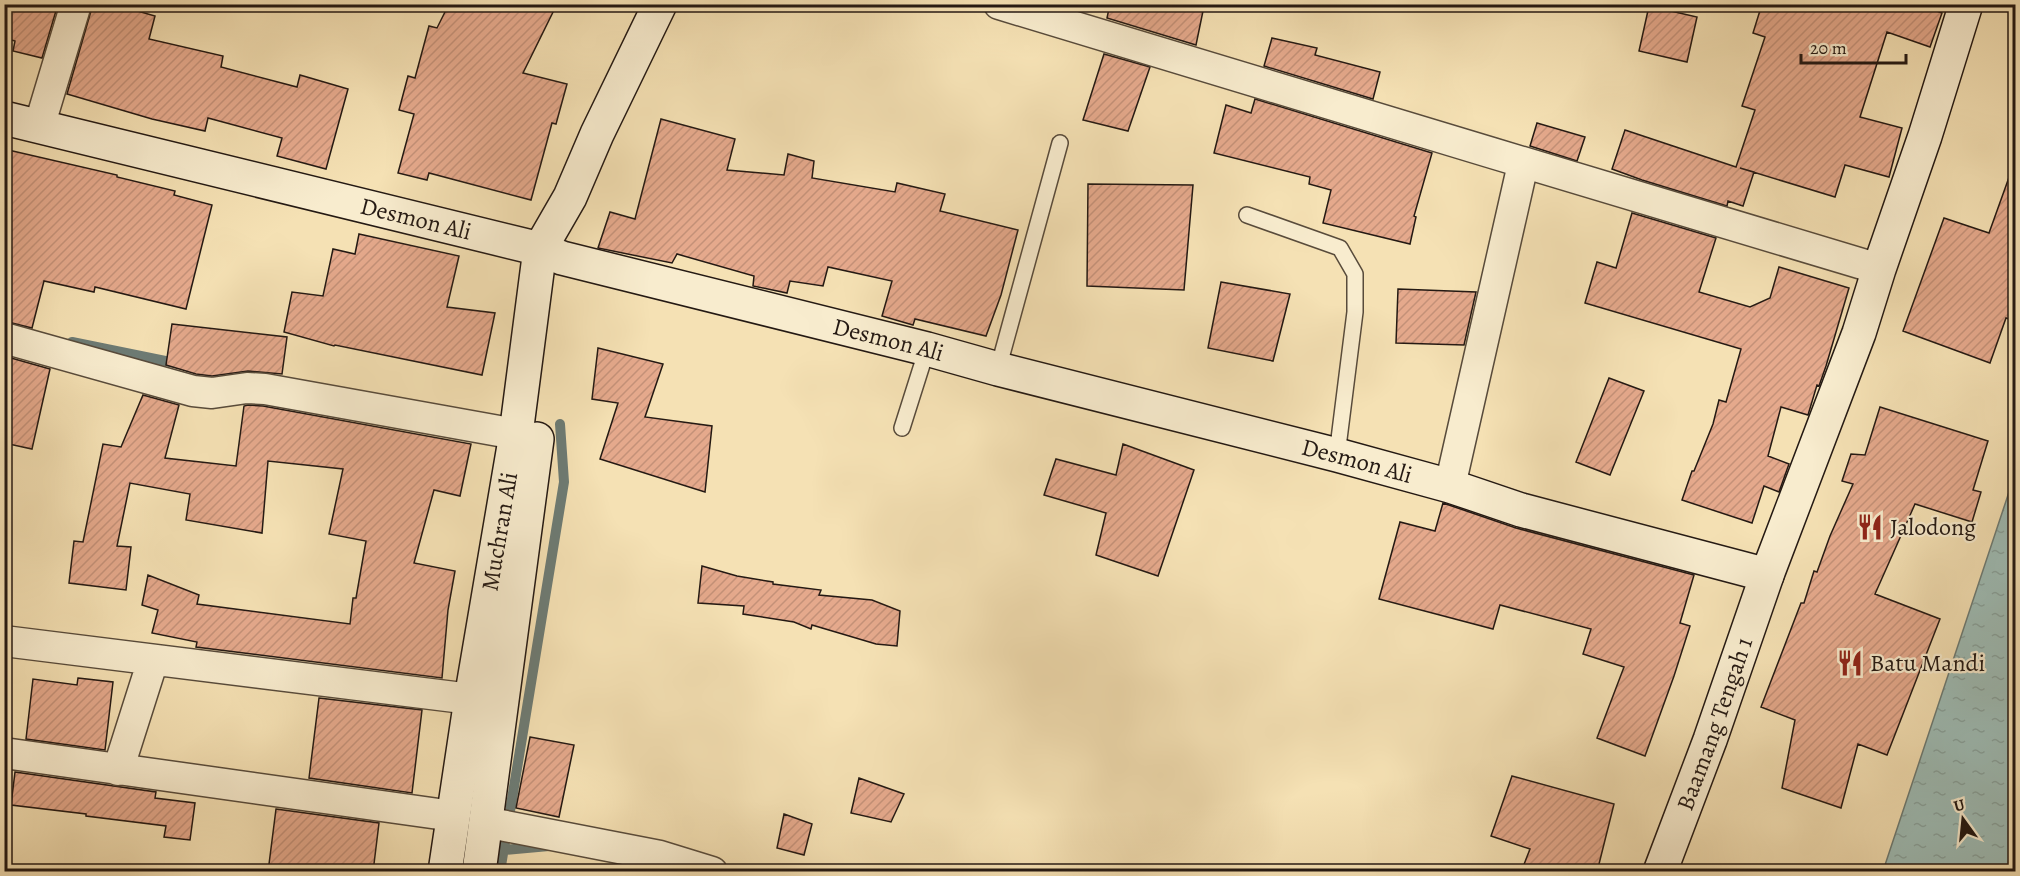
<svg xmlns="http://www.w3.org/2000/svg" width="2020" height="876" font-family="Alegreya,serif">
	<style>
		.water { fill: url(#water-ripples); stroke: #6d7b74; stroke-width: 1.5 }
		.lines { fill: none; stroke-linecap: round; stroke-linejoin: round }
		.stream { stroke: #6d7b74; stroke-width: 10 }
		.building { fill: url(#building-hatch); stroke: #241913; stroke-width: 1.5 }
		.lane-casing { stroke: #584b3b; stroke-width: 18 }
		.street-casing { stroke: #584b3b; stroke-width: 33 }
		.secondary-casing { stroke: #241913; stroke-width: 36 }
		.lane { stroke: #f8ecce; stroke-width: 15 }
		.street { stroke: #f8ecce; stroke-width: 30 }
		.secondary { stroke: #f8ecce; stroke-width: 33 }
		.labels { text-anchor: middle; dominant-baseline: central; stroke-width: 4.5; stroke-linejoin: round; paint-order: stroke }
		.street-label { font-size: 24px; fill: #241913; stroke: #f8ecce }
		.poi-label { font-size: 24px; fill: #241913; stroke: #f8ecce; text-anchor: start }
	</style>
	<defs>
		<pattern id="water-ripples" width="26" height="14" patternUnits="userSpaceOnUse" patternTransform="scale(1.5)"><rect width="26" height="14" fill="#9ebcb5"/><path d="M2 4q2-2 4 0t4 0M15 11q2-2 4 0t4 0" fill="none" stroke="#88a19b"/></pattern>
		<pattern id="building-hatch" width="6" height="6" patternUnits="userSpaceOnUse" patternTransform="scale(1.5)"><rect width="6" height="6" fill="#e5a98c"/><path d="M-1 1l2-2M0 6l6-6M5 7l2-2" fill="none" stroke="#c49178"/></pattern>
	</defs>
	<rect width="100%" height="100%" fill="#f5e1b4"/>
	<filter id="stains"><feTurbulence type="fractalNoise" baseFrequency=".00333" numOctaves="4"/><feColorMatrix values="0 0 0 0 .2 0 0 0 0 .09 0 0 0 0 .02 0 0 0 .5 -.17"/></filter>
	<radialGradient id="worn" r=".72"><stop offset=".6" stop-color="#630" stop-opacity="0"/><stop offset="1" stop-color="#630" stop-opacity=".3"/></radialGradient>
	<path class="water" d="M2015,474V871H1883Z"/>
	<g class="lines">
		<path class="stream" d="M72,342L180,364
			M504,850L549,846
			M640,866L659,872
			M500,872L564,482L560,424"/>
	</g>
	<path class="building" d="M4,4H58L42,58L13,51L15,41L4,38Z
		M93,4H113L155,16L149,39L223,56L221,67L297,87L300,75L348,89L326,169L277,156L282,138L208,118L205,131L152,119L67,94Z
		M449,4H557L523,73L567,84L556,124L552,123L531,200L429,173L427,180L398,173L414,114L399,110L408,76L415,78L429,26L437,28Z
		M1110,4H1171L1203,11L1196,45L1107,18Z
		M1762,4H1918L1942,13L1930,47L1887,32L1860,117L1902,128L1889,177L1845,165L1835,197L1740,168L1754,172L1743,206L1728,201L1727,206L1642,180L1612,169L1625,130L1736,167L1755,110L1742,106L1765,37L1753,33Z
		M1649,6L1697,17L1687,62L1639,51Z
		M1272,38L1317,48L1315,55L1380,72L1373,99L1264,66Z
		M1104,54L1150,67L1128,131L1083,120Z
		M1255,99L1432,153L1414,216L1416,217L1410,244L1323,223L1331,190L1309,184L1310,177L1214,153L1226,105L1251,113Z
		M661,119L735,139L727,170L784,175L788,154L814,161L812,178L895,192L897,183L945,194L940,211L1018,230L1001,295L986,336L915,319L913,325L882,316L892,281L828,267L823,286L790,281L787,293L753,286L754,276L677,254L672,263L598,248L610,212L635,219Z
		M1537,123L1585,137L1577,161L1530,146Z
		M4,149L117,175V177L175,191L174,195L212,205L186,309L95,287L94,292L44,281L32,328L4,321Z
		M2012,169H2016V321L2006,318L1990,363L1903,331L1944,218L1989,233Z
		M1088,184L1193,185L1184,290L1087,286Z
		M1632,213L1716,238L1699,292L1750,307L1770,298L1779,267L1849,288L1826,366L1819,386L1817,385L1808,415L1781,407L1768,456L1789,464L1779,492L1764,486L1752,523L1682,500L1692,471H1694L1713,424L1719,400L1726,402L1741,349L1585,303L1597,262L1616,268Z
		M359,234L459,256L447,307L495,313L482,375L335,345L334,346L284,332L292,292L323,296L333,249L355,254Z
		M1221,282L1290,294L1273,361L1208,348Z
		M1398,289L1476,292L1464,345L1396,343Z
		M172,324L287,337L282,374L248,371L212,376L196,374L166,365Z
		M598,348L663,364L645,417L712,426L705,492L600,459L618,403L592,399Z
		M4,356L50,369L32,449L4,443Z
		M1609,378L1644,391L1610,475L1576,462Z
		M143,395L179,405L165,458L236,466L244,406L248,405L263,406L471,444L460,496L434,490L414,563L455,571L448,610L442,678L196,647L197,642L152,633L158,610L142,605L148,575L199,595L197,604L350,624L353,598H356L366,541L329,534L343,469L268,461L262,533L186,520L190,494L130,483L117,546L131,547L126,590L69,583L74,541L83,542L103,444L121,447Z
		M1880,407L1988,441L1973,490L1981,492L1972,522L1915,504L1875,594L1940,619L1887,755L1858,744L1841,808L1782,788L1795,720L1761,707L1801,603H1804L1814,571L1817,572L1830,536L1853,484L1842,481L1851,454L1865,455Z
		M1123,444L1194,470L1158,576L1096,555L1106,513L1044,495L1056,459L1116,475Z
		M1443,503L1516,528L1694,575L1680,623L1690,626L1674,676L1645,756L1597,738L1624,667L1583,654L1591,629L1500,605L1493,629L1379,599L1400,522L1435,531Z
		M702,566L737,576L773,582V584L821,590L819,595L872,600L900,611L897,646L876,644L812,625L811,629L794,622L743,614L744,606L698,603Z
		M78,678L113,682L105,750L26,739L33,679L77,685Z
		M319,698L422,710L412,793L309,778Z
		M530,737L574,745L559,817L516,808Z
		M15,772L156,792L155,798L195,803L190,840L164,837L166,826L86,816V814L11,805Z
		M1512,776L1614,804L1597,872L1562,865L1560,872H1521L1530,849L1491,836Z
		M859,778L904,794L891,822L851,813Z
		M276,809L379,823L373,872H268Z
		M784,814L812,824L804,855L777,848Z"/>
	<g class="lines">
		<g class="lane-casing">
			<path id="lane" d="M1247,215L1340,248L1355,274V312L1337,455
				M998,369L1060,143
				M902,428L927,349"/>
		</g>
		<g class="street-casing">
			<path id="street" d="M999,4C1293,92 1585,182 1879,269
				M39,127L76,4
				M4,338L193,391L212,393L247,388L265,389L516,434
				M1450,486L1523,164
				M4,641L471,699
				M4,753L453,816
				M118,770L153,660
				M485,822L660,856L712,872"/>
		</g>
		<g class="secondary-casing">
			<g id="secondary">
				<path id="s1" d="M4,118L540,249L562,258L927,349L998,369L1337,455L1450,486L1521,510L1767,575"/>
				<path id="s2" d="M445,872L471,699L516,434L540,249L570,197L597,134L660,4"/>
				<path d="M479,872L537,439"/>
				<path id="s3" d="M1660,872L1710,740L1767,575L1859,333L1879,269L1925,136L1966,4"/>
			</g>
		</g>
		<use href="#lane" class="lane"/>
		<use href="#street" class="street"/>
		<use href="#secondary" class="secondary"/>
	</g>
	<defs>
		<g id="restaurant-bare" transform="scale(2.07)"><path d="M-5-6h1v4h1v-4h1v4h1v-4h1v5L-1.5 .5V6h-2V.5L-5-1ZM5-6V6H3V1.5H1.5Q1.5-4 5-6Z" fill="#8f2418" stroke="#f8ecce" stroke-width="2.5" paint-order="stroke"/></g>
	</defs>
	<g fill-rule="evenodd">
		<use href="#restaurant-bare" x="1870" y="527"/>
		<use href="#restaurant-bare" x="1850" y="663"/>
	</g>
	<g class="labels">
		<g class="street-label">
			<text stroke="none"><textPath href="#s1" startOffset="424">Desmon Ali</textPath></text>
			<text stroke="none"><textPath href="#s1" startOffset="912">Desmon Ali</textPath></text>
			<text stroke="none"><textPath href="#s1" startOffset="1396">Desmon Ali</textPath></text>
			<text stroke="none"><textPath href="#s2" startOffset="345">Muchran Ali</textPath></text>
			<text stroke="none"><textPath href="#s3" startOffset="158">Baamang Tengah 1</textPath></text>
		</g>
		<g class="poi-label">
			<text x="1890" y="527">Jalodong</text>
			<text x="1870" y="663">Batu Mandi</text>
		</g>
	</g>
	<rect width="2020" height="876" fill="none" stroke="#f5e1b4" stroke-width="24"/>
	<rect x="6" y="6" width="2008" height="864" fill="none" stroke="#241913" stroke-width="3"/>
	<rect x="12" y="12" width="1996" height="852" fill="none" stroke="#241913" stroke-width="1.5"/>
	<g transform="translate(1963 819) rotate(345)" stroke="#f8ecce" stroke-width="4.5" paint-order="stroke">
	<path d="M0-4.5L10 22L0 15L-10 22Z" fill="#241913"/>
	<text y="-9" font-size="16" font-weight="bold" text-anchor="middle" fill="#241913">U</text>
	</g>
	<path d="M1801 54v9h105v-9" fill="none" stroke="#241913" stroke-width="3"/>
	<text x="1810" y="54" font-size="18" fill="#241913" stroke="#f8ecce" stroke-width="4.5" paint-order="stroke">20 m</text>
	<rect width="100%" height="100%" filter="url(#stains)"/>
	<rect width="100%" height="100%" fill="url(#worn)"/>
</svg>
